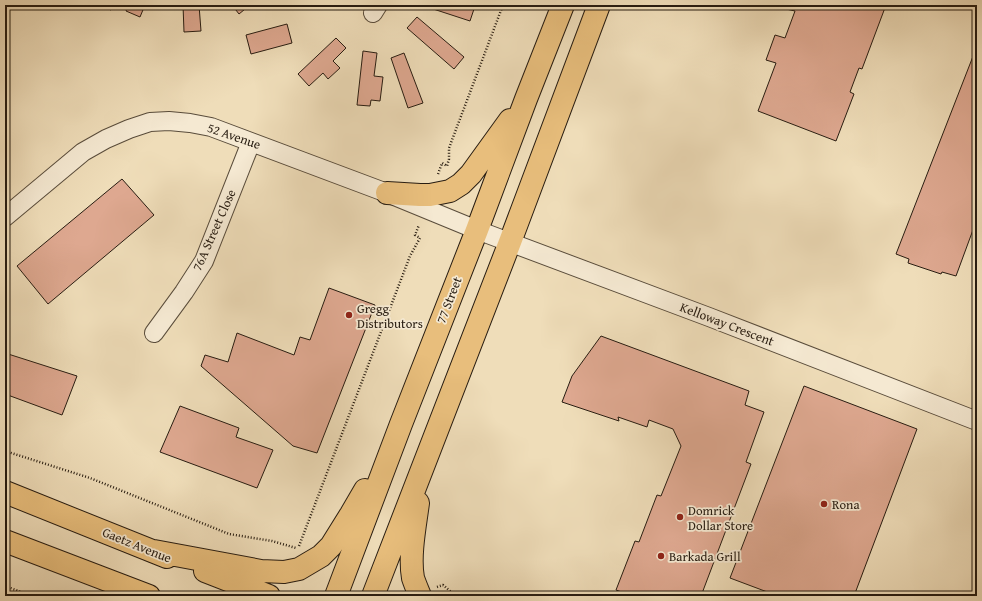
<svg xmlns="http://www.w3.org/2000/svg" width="982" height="601" font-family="'Gentium Book Plus',serif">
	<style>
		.building { fill: #dea890; stroke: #271c11 }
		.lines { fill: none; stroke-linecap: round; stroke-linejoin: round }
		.minor-casing { stroke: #594c3b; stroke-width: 20 }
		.major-casing { stroke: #271c11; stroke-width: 24 }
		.path { stroke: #271c11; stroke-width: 2.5; stroke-dasharray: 1 2; stroke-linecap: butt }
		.minor { stroke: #f5e9d2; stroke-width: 18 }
		.major { stroke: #e8be7c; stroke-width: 22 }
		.poi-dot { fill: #8f2418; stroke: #f5e9d2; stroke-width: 1.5 }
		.labels { text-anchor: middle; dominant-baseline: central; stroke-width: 3.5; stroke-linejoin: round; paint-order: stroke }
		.street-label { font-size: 13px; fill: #271c11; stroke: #f5e9d2 }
		.poi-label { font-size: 13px; fill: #271c11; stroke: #f5e9d2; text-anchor: start }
	</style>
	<rect width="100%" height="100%" fill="#efddb9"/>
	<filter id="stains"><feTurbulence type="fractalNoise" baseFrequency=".005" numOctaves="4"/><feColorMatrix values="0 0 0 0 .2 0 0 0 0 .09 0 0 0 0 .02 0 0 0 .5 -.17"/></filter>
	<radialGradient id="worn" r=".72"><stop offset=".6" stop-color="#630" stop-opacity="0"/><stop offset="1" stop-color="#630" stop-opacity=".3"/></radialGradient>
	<path class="building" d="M97,5H113L111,10Z
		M128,5H145L140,17L126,11Z
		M183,5H199L201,31L184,32Z
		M232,5H250L239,14Z
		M421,5H461L474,9L470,21Z
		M788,5H886L862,69L859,68L850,92L854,94L836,141L758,111L776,63L766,60L775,35L785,38L795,11L786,9Z
		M417,17L464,57L454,69L407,28Z
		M287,24L292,43L251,54L246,35Z
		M336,38L346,48L333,61L340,68L328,79L323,73L309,86L298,74Z
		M977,46V219L956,276L942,272L941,274L908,263L909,259L896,254Z
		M363,51L377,53L374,76L383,77L380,101L371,100L370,106L357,105Z
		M404,53L423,103L408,108L391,58Z
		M122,179L154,215L48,304L17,266Z
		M329,288L375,305L317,453L293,446L201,366L205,355L228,362L237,333L294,355L300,337L310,340Z
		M601,336L749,391L745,405L764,412L746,462L751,464L701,596H633L616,590L635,541L639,542L657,495L661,496L681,446L673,429L649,420L647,427L618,417L619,421L562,402L572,376Z
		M5,353L77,376L62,415L5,394Z
		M804,386L917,429L854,596H778L730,578Z
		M180,406L239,428L236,437L273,450L257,488L160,452Z"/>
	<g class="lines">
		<g class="minor-casing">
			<path id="minor" d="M373,13L378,5
				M5,217L83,152L106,139L129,129L150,122L169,121L190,123L211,127L387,193L477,230L709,317L977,421
				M154,333L184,292L204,261L251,142"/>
		</g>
		<g class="major-casing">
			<path id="major" d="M387,193L420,195H430L450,191L461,184L471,174L510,120
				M5,492L167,557
				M418,503C415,526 409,556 413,578C415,584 418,591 420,596
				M5,541L149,596
				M154,551L261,571L284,572L299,569L321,556L331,546L351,514L365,490
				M205,571L269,596
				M336,596L401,424L477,230L526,99L563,5
				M373,596L510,242L599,5"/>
		</g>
		<path class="path" d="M438,174L442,163L447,166L449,159V148L503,5
			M5,451L90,478L229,534L272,541L296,548
			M299,546L410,256L420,238L415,235L419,225
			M5,586L32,596
			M437,587L443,585L456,596"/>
		<use href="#minor" class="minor"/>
		<use href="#major" class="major"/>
	</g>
	<g class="poi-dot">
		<circle cx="349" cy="315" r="4"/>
		<circle cx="824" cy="504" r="4"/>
		<circle cx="680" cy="517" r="4"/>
		<circle cx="661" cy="556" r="4"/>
	</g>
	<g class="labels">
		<g class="street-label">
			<text transform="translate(234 136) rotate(19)">52 Avenue</text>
			<text transform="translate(214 230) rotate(-66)">76A Street Close</text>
			<text transform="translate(449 300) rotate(-69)">77 Street</text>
			<text transform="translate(727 324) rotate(21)">Kelloway Crescent</text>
			<text transform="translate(137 545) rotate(22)">Gaetz Avenue</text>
		</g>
		<g class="poi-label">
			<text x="357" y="308">Gregg<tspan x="357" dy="15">Distributors</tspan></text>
			<text x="832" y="504">Rona</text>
			<text x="688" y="510">Domrick<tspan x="688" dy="15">Dollar Store</tspan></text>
			<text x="669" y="556">Barkada Grill</text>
		</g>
	</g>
	<rect width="982" height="601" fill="none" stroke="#efddb9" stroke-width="20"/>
	<rect x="6" y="6" width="970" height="589" fill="none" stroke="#271c11" stroke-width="2"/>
	<rect x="10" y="10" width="962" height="581" fill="none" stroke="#271c11"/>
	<rect width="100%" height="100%" filter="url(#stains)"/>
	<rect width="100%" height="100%" fill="url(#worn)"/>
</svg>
